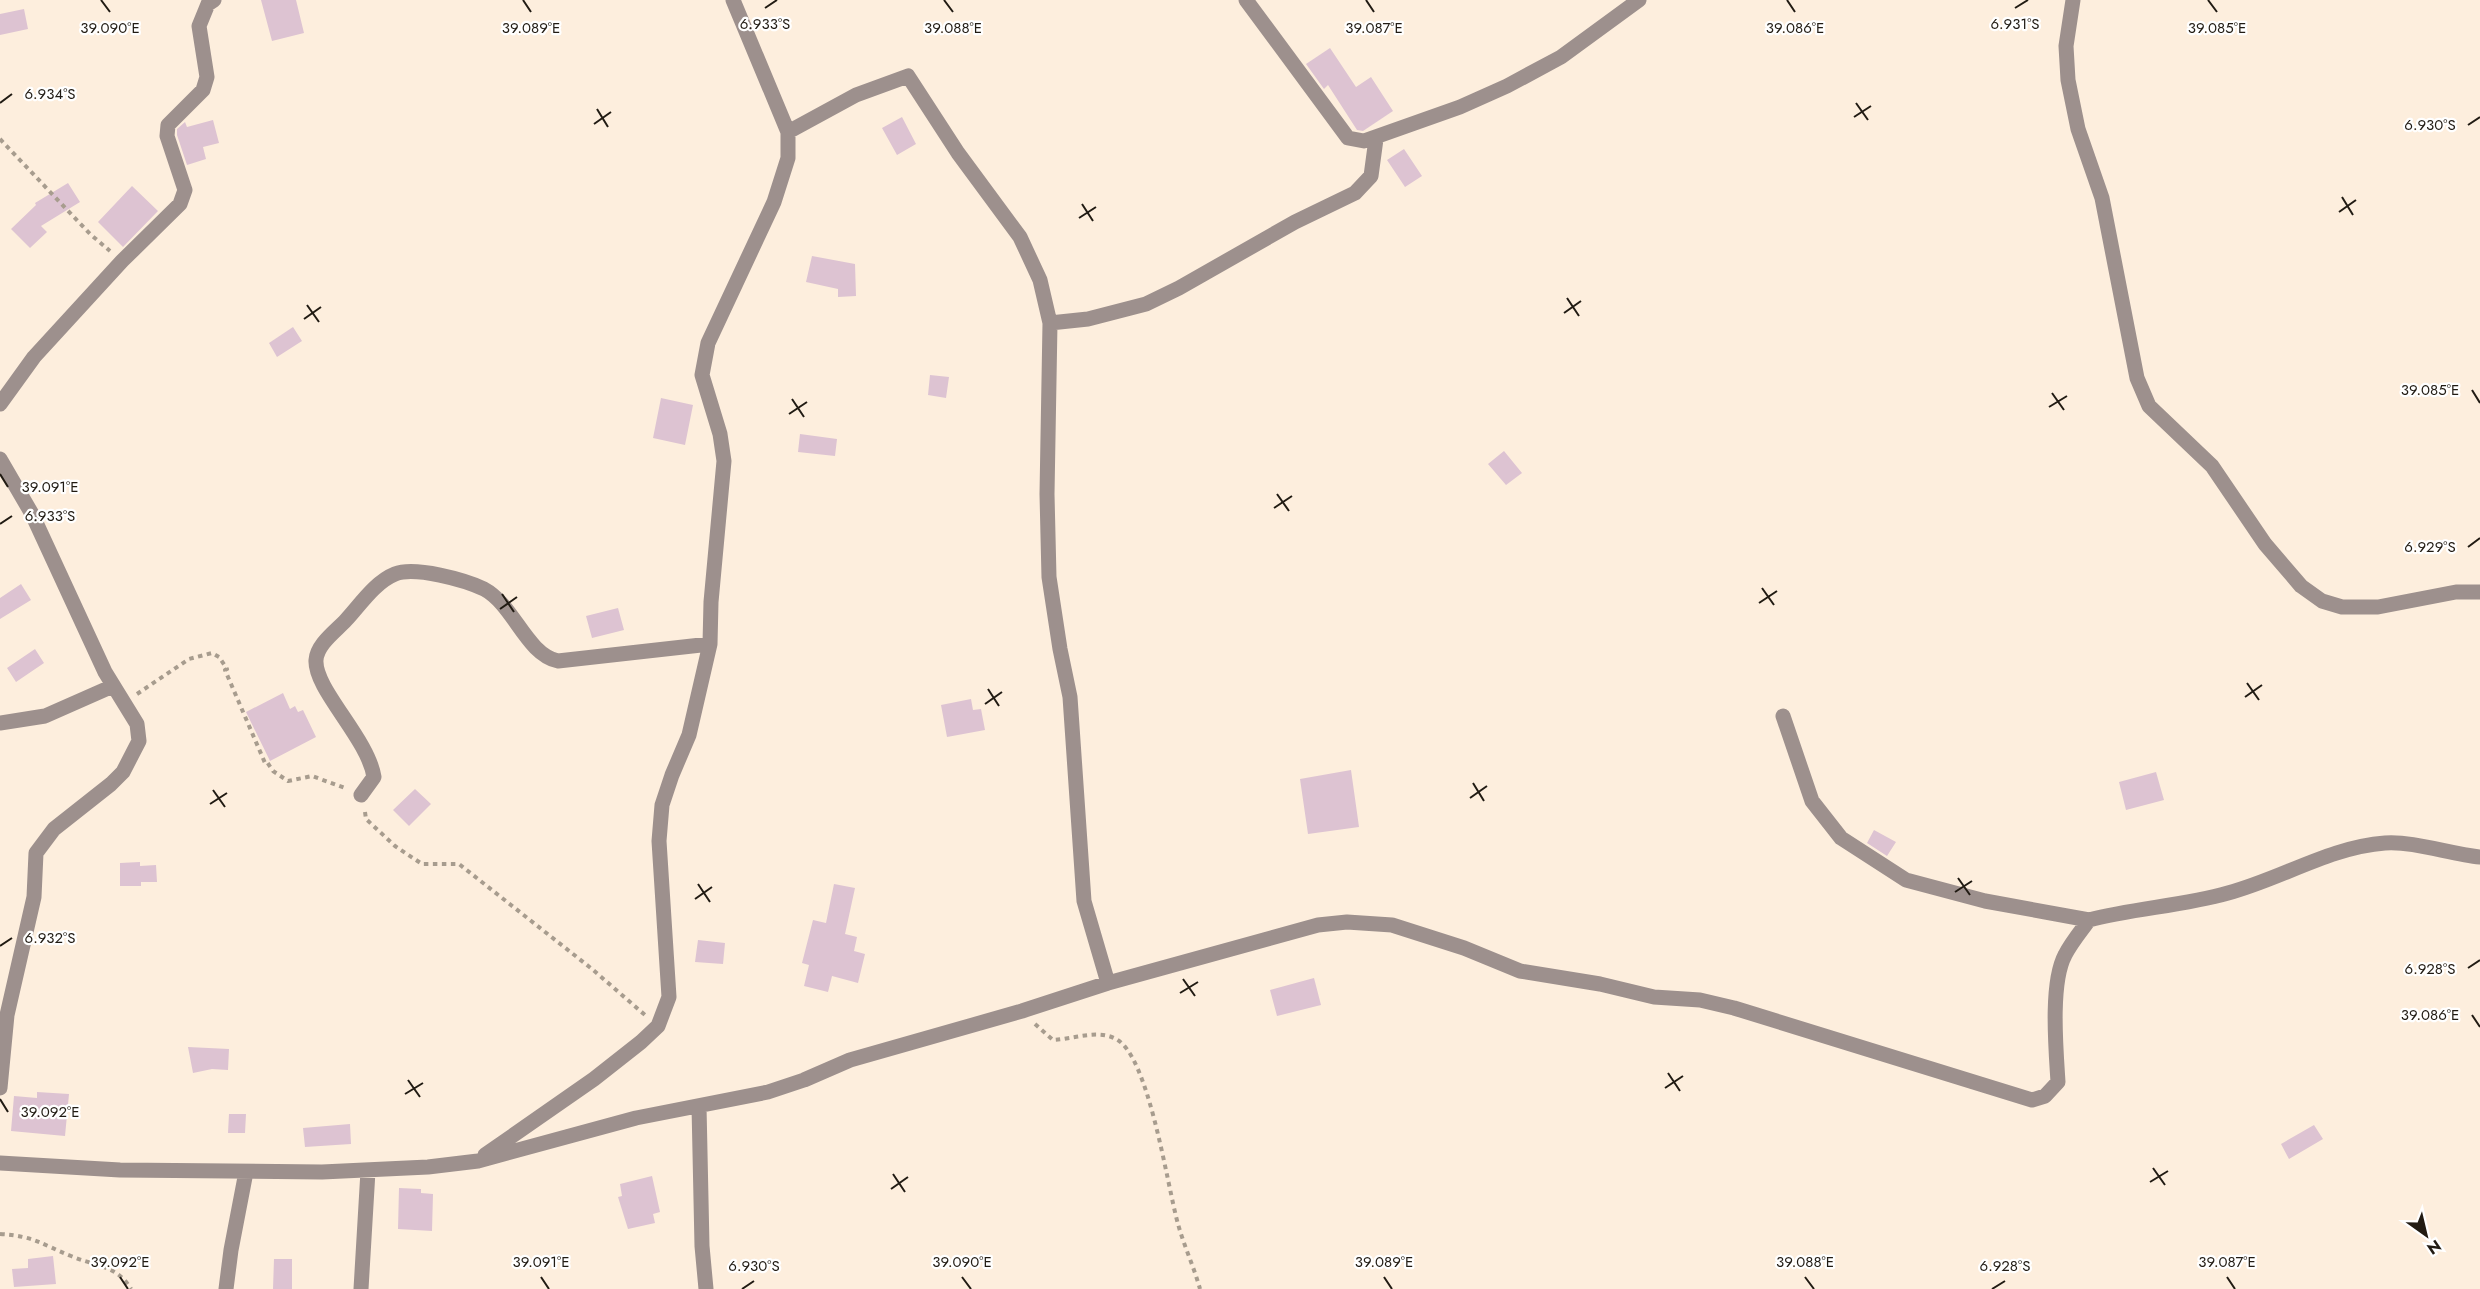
<svg xmlns="http://www.w3.org/2000/svg" width="2480" height="1289" font-family="Jost,sans-serif">
	<style>
		.building { fill: #ddc3d2 }
		.lines { fill: none; stroke-linecap: round; stroke-linejoin: round }
		.path { stroke: #a79c8e; stroke-width: 4; stroke-dasharray: 4.5 4.5; stroke-linecap: butt }
		.minor { stroke: #9d908d; stroke-width: 15 }
		.ticks { fill: none; stroke: #211b13; stroke-width: 2 }
		.ticks-label { font-size: 15px; text-anchor: middle; fill: #211b13; stroke: #fff; stroke-width: 4.5; stroke-linejoin: round; paint-order: stroke }
	</style>
	<rect width="100%" height="100%" fill="#fdeedd"/>
	<path class="building" d="M261,0H296L304,33L272,41Z
		M24,9L28,29L0,35V14Z
		M1330,48L1356,87L1371,77L1393,111L1363,131L1357,130L1328,85L1324,89L1306,64Z
		M902,117L916,144L897,155L882,128Z
		M213,120L219,143L203,147L206,159L187,165L177,135V129L185,122L187,127Z
		M1404,149L1422,176L1405,187L1387,160Z
		M68,183L80,202L41,226L47,232L30,248L11,229L36,205L35,203Z
		M132,186L158,211L123,247L98,222Z
		M812,256L855,264L856,296L838,297V289L806,282Z
		M293,327L302,341L277,357L269,343Z
		M930,375L949,377L946,398L928,395Z
		M661,398L693,405L685,445L653,438Z
		M800,434L837,439L835,456L798,452Z
		M1504,451L1522,473L1506,485L1488,464Z
		M21,584L31,600L0,619V598Z
		M618,608L624,630L592,638L586,616Z
		M35,649L44,663L16,682L7,668Z
		M283,693L290,709L295,706L298,712L303,710L316,737L270,761L246,712Z
		M971,699L973,710L981,709L985,730L947,737L941,705Z
		M1351,770L1359,827L1308,834L1300,779Z
		M2156,772L2164,800L2126,810L2119,782Z
		M415,789L431,804L409,826L393,810Z
		M1874,830L1896,842L1887,856L1867,843Z
		M140,862V866L156,865L157,882H141V886H120V863Z
		M834,884L855,888L845,934L857,937L854,951L865,954L858,983L832,976L828,992L804,986L809,965L802,963L813,920L826,923Z
		M698,940L725,943L723,964L695,962Z
		M1314,978L1321,1005L1277,1016L1270,990Z
		M188,1047L229,1049L228,1070L212,1069L193,1073Z
		M37,1092L69,1094L65,1136L11,1131L14,1096L37,1098Z
		M229,1114H246L245,1133H228Z
		M350,1124L351,1144L305,1147L303,1128Z
		M2314,1125L2323,1139L2289,1159L2281,1144Z
		M652,1176L660,1212L653,1214L655,1223L628,1229L618,1197L622,1196L620,1184Z
		M399,1188L421,1189V1193L433,1194L432,1231L398,1229Z
		M53,1256L56,1284L14,1287L12,1269L28,1268V1259Z
		M274,1259H292V1289H273Z"/>
	<g class="lines">
		<path class="path" d="M0,139L90,234L110,251
			M137,694L189,659L212,653L219,657L227,669L225,670L265,763L267,762L273,771L288,781L312,776L345,788
			M365,812L366,819L395,846L422,864H459L592,969L645,1015
			M1035,1024L1053,1040C1073,1039 1098,1029 1116,1039C1149,1056 1167,1185 1178,1224C1184,1246 1194,1267 1200,1289
			M0,1234C34,1236 41,1244 71,1256C94,1266 117,1265 131,1289"/>
		<path class="minor" d="M1246,0L1348,138L1364,141L1460,107L1507,86L1561,57L1639,0
			M2073,0L2066,46L2068,80L2078,129L2102,198L2137,378L2149,406L2212,466L2265,544L2301,586L2322,601L2342,607H2378L2456,592H2480
			M788,132L856,95L908,76L958,153L1020,237L1040,280L1050,323L1047,494L1049,577L1060,649L1070,697L1084,901L1108,983
			M1050,323L1088,319L1146,304L1179,288L1295,222L1355,193L1371,176L1376,139
			M0,404L34,357L122,261L180,204L185,190L167,136L168,125L203,90L207,77L199,26L208,4L214,0
			M0,459L32,514L105,672L137,724L139,741L123,772L111,784L54,829L36,853L34,897L7,1015L0,1088
			M1783,716L1812,801L1841,838L1906,880L1985,901L2089,920
			M0,723L45,716L113,686
			M361,795L374,777C368,738 314,689 316,660C317,644 336,631 346,620C360,605 375,582 395,574C415,566 465,580 484,589C514,605 526,654 558,661L710,644
			M699,1106L702,1246L706,1289
			M485,1155L594,1079L641,1042L658,1026L669,997L659,841L662,805L672,775L689,735L710,644L711,602L724,461L720,434L702,375L708,343L774,202L788,158V132L733,0
			M0,1163L120,1170L322,1172L428,1167L478,1161L636,1118L768,1092L804,1080L850,1060L1022,1011L1108,983L1318,925L1347,922L1392,925L1464,948L1520,971L1600,984L1654,997L1700,1000L1734,1008L2032,1100L2045,1096L2058,1082C2056,1050 2050,983 2065,955C2071,943 2081,931 2089,920C2135,908 2182,906 2228,893C2281,879 2330,847 2385,843C2414,841 2450,854 2480,857
			M226,1289L231,1250L246,1172
			M361,1289L368,1171"/>
	</g>
	<path class="ticks" d="M101,0L110,12M523,0L531,12M944,0L953,12M1366,0L1374,12M1787,0L1795,12M2208,0L2217,12M765,8L777,0M2015,8L2028,0M0,103L12,94M1856,103L1868,120M597,109L608,127M1854,117L1871,106M594,124L611,112M2468,125L2480,117M2342,197L2353,215M1082,204L1093,221M2339,212L2356,200M1079,218L1096,207M1567,298L1579,316M307,305L319,322M1564,313L1581,301M304,319L321,307M2472,390L2480,403M2052,393L2064,410M792,399L804,417M2049,407L2067,396M789,414L807,402M0,474L8,487M1277,494L1289,511M1274,508L1292,496M0,524L12,516M2468,547L2480,538M1762,588L1774,605M502,594L514,612M1759,603L1777,591M500,609L517,597M2247,683L2259,700M988,689L999,706M2245,697L2262,685M985,704L1002,692M1473,783L1484,801M213,790L225,807M1470,798L1487,786M210,804L227,793M1958,878L1970,895M698,884L710,902M1955,892L1972,881M695,899L712,887M0,946L12,938M2468,968L2480,960M1183,979L1195,996M1180,993L1198,982M2472,1015L2480,1027M1668,1073L1680,1091M408,1080L420,1097M1665,1088L1683,1076M405,1094L423,1083M0,1099L8,1112M2153,1168L2165,1185M893,1174L905,1192M2150,1182L2168,1171M891,1189L908,1177M120,1277L128,1289M541,1277L549,1289M962,1277L971,1289M1384,1277L1392,1289M1805,1277L1814,1289M2227,1277L2235,1289M742,1289L754,1281M1992,1289L2005,1281"/>
	<g class="ticks-label">
		<text x="765" y="29">6.933°S</text>
		<text x="2015" y="29">6.931°S</text>
		<text x="110" y="33">39.090°E</text>
		<text x="953" y="33">39.088°E</text>
		<text x="1374" y="33">39.087°E</text>
		<text x="1795" y="33">39.086°E</text>
		<text x="531" y="33">39.089°E</text>
		<text x="2217" y="33">39.085°E</text>
		<text x="50" y="99">6.934°S</text>
		<text x="2430" y="130">6.930°S</text>
		<text x="2430" y="395">39.085°E</text>
		<text x="50" y="492">39.091°E</text>
		<text x="50" y="521">6.933°S</text>
		<text x="2430" y="552">6.929°S</text>
		<text x="50" y="943">6.932°S</text>
		<text x="2430" y="974">6.928°S</text>
		<text x="2430" y="1020">39.086°E</text>
		<text x="50" y="1117">39.092°E</text>
		<text x="120" y="1267">39.092°E</text>
		<text x="541" y="1267">39.091°E</text>
		<text x="962" y="1267">39.090°E</text>
		<text x="1384" y="1267">39.089°E</text>
		<text x="1805" y="1267">39.088°E</text>
		<text x="2227" y="1267">39.087°E</text>
		<text x="754" y="1271">6.930°S</text>
		<text x="2005" y="1271">6.928°S</text>
	</g>
	<g transform="translate(2426 1235) rotate(146)" stroke="#ffffff" stroke-width="4.5" paint-order="stroke">
	<path d="M0-4.5L10 22L0 15L-10 22Z" fill="#211b13"/>
	<text y="-9" font-size="16" font-weight="bold" text-anchor="middle" fill="#211b13">N</text>
	</g>
</svg>
